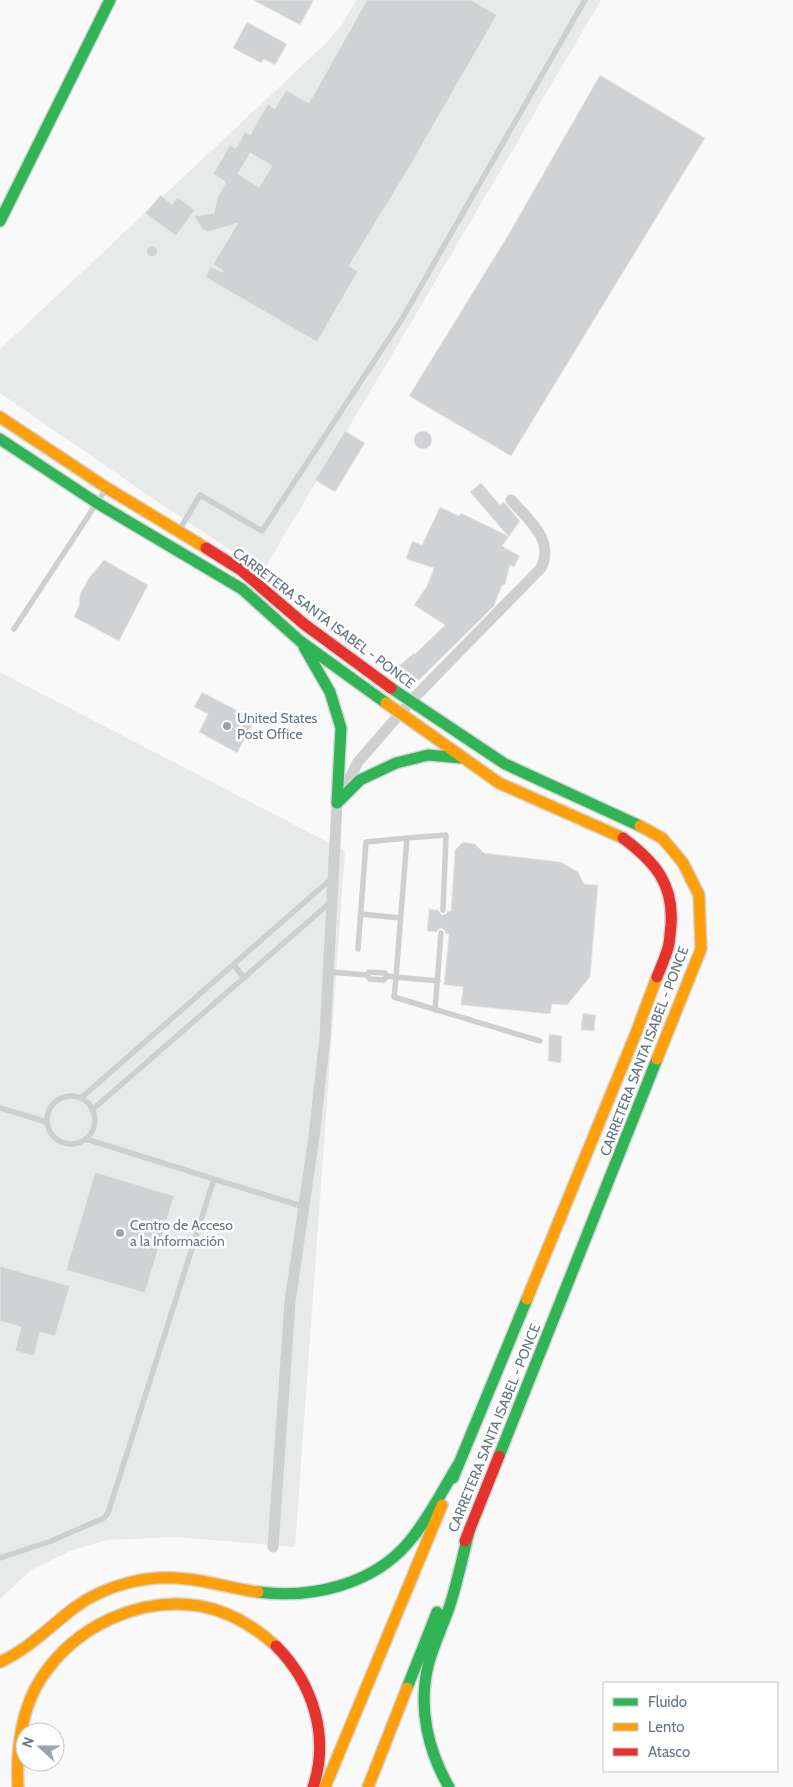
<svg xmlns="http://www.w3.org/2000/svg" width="793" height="1787" font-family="Cabin,sans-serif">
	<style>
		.built { fill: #e8e9e9 }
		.building { fill: #d0d2d3; stroke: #e8e8e8; fill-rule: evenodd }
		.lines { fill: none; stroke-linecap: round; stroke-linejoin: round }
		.fast-casing { stroke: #d5d6d7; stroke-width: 14 }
		.slow-casing { stroke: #d5d6d7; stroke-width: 14 }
		.jam-casing { stroke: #d5d6d7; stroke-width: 14 }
		.lane { stroke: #cecfd0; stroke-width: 5.5 }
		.street { stroke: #cecfd0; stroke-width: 11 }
		.fast { stroke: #30b455; stroke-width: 11 }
		.slow { stroke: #ff9f0a; stroke-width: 11 }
		.jam { stroke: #e5322d; stroke-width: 11 }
		.poi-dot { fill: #99a4ac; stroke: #fff; stroke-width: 2 }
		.labels { text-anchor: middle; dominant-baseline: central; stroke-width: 5; stroke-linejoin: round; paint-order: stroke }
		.street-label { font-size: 14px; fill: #657683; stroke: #fff }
		.poi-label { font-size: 14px; fill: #657683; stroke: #fff; text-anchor: start }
	</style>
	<rect width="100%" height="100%" fill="#f9f9f9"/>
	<path class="built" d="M356,0H601L386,365L263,571L155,500L0,393V349L325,44L342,25Z
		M0,672L345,851L295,1547L176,1537L107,1540L70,1551L31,1570L0,1599Z"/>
	<path class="building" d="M253,0H314L300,25Z
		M367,0H471L497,15L404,176L349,266L358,271L317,342L205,277L211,267L222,272L223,271L213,264L238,223L208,232L203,230L194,216L214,213L217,198L226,182L213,174L230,145L236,148L245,132L250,135L268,104L275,109L286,90L309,103ZM250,153L272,166L259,187L238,174Z
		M247,22L287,44L275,65L264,59L261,63L233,48Z
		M600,75L705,138L511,456L409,396L507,237Z
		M161,195L172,205L177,197L195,210L176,236L145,213Z
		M146.5 251a5.5 5.5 0 1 1 11 0a5.5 5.5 0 1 1-11 0Z
		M414 440a9 9 0 1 1 18 0a9 9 0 1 1-18 0Z
		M345,431L365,443L335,492L315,480Z
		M481,483L500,505L503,502H504L520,521L502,546L520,556L514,567L510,565L505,585H502L494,606L414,685L398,667L414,653L415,654L445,625L414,605L427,586L434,568L406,559L412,541L422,545L440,507L459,516L461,513L508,536L470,492Z
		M104,560L148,585L119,641L74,617L79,605L80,594L89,578Z
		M202,692L255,720L237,753L199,732L208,714L194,707Z
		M463,842L475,844L484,853L561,862L578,872L584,884L598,885L590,977L567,1005L552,1004L550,1014L461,1005L463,987L444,985L449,934H446L445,931L442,928L439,929L436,932L427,931L429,909L438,910L442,915L446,914L448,911H451L455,850Z
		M583,1013L596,1015L594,1031L581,1030Z
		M549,1034L562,1036L561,1063L548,1061Z
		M95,1172L174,1196L145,1293L66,1270Z
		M0,1266L70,1286L55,1336L40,1332L34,1356L15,1351L21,1327L0,1321Z"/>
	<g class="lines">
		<g class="fast-casing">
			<path id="fast" d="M0,221L110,0
				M0,439L97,503L242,589L300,641L386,703
				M304,647L330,692L341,728L337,803
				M391,688L505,764L640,826
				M337,803L360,780L396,763L428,755L462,758
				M499,1456L657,1059
				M453,1478L527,1299
				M258,1592C311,1599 372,1585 408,1543C428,1520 442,1491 458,1465
				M407,1688L437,1612
				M449,1787C428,1751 418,1708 428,1666C433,1646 443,1626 450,1605C458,1580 463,1554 470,1528"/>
		</g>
		<g class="slow-casing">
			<path id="slow" d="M0,417L107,488L206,548
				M386,703L499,783L623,838
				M640,826L662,838L674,852L683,863L699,895L701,949L657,1059
				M527,1299L636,1033L657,977
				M0,1662C29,1649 49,1627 74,1608C105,1585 148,1574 186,1579C210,1581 234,1589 258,1592
				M18,1787C16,1751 21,1708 42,1677C76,1626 139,1596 200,1606C228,1611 255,1627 276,1646
				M325,1787L442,1505
				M368,1787L407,1688"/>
		</g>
		<g class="jam-casing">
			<path id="jam" d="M206,548L241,570L304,624L391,688
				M623,838C655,862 674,884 671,925C670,932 670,941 668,948C665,958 661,967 657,977
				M465,1541L499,1456
				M276,1646C313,1683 330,1737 313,1787"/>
		</g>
		<path class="lane" d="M180,529L200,495L262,531L402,319L585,0
			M14,629L106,489
			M407,838L446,835L443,910
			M361,914L400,918
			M358,949L366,842L407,838L396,977L387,976L385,973L369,972L367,975
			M234,965L244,978
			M329,972L367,975L370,979L384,980L387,976
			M438,981L396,977L394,997L540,1041
			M435,1010L441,933
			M47 1120a24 24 0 1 1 48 0a24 24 0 1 1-48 0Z
			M81,1098L331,879
			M0,1108L47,1122
			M92,1110L332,901
			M86,1139L304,1207
			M0,1558L51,1541L104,1518L108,1513L214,1179"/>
		<path class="street" d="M273,1547L290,1302L314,1137L325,1037L337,803L358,762L410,702L541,568C555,540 528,519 511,500"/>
		<use href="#fast" class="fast"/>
		<use href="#slow" class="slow"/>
		<use href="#jam" class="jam"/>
	</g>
	<g class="poi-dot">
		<circle cx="227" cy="726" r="5"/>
		<circle cx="120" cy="1233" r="5"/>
	</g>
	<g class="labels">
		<g class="street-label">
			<text transform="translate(324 618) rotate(37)">CARRETERA SANTA ISABEL - PONCE</text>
			<text transform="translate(644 1051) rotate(-69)">CARRETERA SANTA ISABEL - PONCE</text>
			<text transform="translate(494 1428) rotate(-68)">CARRETERA SANTA ISABEL - PONCE</text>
		</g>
		<g class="poi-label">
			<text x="237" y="718">United States<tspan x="237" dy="16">Post Office</tspan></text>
			<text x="130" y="1225">Centro de Acceso<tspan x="130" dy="16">a la Información</tspan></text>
		</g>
	</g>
	<rect x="603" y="1682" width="175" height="90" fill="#ffffff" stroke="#c1c8cd"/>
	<rect x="613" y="1698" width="25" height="8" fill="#30b455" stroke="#c1c8cd"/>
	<text x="648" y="1707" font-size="15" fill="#657683">Fluido</text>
	<rect x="613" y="1723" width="25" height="8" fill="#ff9f0a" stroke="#c1c8cd"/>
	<text x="648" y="1732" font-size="15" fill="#657683">Lento</text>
	<rect x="613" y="1748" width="25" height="8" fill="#e5322d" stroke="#c1c8cd"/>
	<text x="648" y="1757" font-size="15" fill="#657683">Atasco</text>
	<g transform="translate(40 1747) rotate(291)"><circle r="24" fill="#ffffff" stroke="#c1c8cd"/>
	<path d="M0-4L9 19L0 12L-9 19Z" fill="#99a4ac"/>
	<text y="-8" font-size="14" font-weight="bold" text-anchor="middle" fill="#657683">N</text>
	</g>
</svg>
